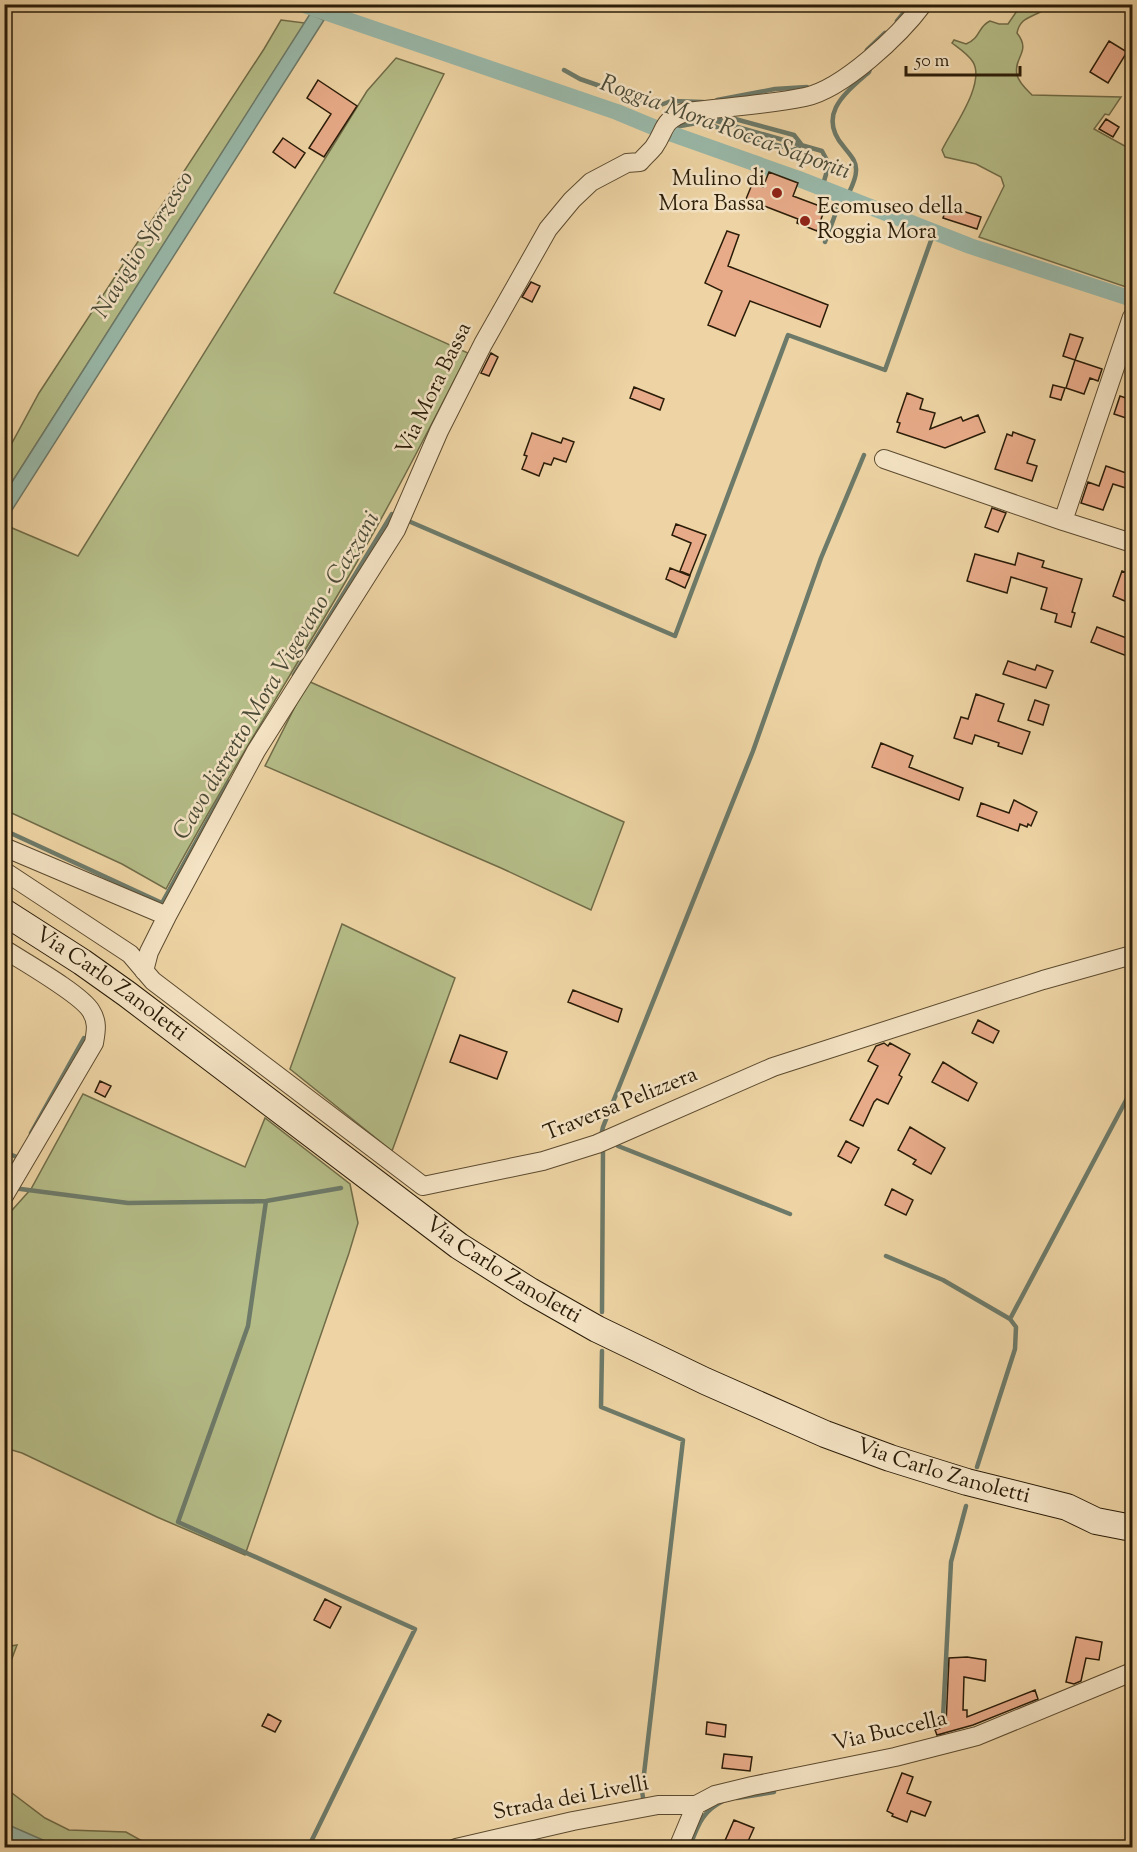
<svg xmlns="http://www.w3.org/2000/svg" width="1137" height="1852" font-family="'Sorts Mill Goudy',serif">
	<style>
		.green { fill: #b5bd88; stroke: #706c48; stroke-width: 1.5 }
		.water { fill: #99b8a9; stroke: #6d7a69; stroke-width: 1.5 }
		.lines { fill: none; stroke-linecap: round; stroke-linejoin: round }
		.stream { stroke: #6d7a69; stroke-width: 4.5 }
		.canal { stroke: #99b8a9; stroke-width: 16 }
		.building { fill: #e8ab89; stroke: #2a1c08; stroke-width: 1.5 }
		.minor-casing { stroke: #5b4a2f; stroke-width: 20 }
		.secondary-casing { stroke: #2a1c08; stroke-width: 28 }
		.minor { stroke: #f4e3c4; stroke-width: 18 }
		.secondary { stroke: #f4e3c4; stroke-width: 26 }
		.poi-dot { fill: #8f2418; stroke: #f4e3c4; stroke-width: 2 }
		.labels { text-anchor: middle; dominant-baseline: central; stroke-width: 5; stroke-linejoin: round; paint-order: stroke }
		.poi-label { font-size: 22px; fill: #2a1c08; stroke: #f4e3c4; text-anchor: end }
		.street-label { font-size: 22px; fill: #2a1c08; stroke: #f4e3c4 }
		.water-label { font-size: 24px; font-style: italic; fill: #4b4b38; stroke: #f4e3c4 }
	</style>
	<rect width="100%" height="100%" fill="#eed4a4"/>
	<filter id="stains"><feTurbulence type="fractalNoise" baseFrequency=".00333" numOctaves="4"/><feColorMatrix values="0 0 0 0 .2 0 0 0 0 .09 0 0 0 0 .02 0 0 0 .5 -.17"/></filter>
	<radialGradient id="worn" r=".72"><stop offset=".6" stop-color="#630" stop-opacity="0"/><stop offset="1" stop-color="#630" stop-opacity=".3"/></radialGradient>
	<path class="green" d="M1021,5H1045L1042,11C1030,18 1020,18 1017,33C1032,52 1013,57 1017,75C1019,83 1026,89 1032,95L1121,97L1109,115L1105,114L1094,129L1132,150V289L979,237L1004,186L1001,177L976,164L945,157L942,150C952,129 986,84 973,62C968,54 960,49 952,43L954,40L966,44C982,37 977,27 990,21L999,24H1008Z
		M281,20L305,23L5,493V456L39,393L264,49Z
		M396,58L444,74L334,293L468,353C428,432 388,510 343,586C284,687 221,786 166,889L122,864L5,810V525L78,556L367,91Z
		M308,681L624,822L591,910L501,868L265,766Z
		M342,924L455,978L392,1151L290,1069Z
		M83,1094L245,1167L265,1118L350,1184L358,1223L349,1253L245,1555L157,1517L22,1453L5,1448V1218L31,1189Z
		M17,1645L5,1677V1647Z
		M4,1787L45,1818L69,1830L126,1832L153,1847H5Z"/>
	<path class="water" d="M310,14L324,20L5,521V493Z
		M4,1823L59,1847H5Z"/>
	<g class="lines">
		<path class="stream" d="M897,21L911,4
			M867,50L885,33
			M564,70L580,79L658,106L671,101L703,102
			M717,100L775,89L807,87
			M707,123L730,133L792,149H797L801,144L794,135L735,119L725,117L714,120
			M675,127L713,120L822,151L829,164L822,188
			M847,197C850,190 856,180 856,171C857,161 850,155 844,147C816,115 845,93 869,72L871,66
			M825,242L842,196
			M406,520L675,636L788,335L885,370L934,232
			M294,675L392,514L399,517
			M4,830L162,903L229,782
			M31,1133L84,1038
			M601,1136L603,1127L753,751L821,558L864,455
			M616,1143L618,1146L790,1214
			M4,1152L17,1157
			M13,1188L128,1203L266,1201L341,1188
			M266,1201L248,1326L178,1522L415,1629L308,1848
			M886,1256L943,1280L1010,1319L1016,1327L1015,1349L977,1467
			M602,1312L603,1149
			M1010,1319L1132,1089
			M602,1351L601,1407L683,1440L642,1791L644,1804
			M938,1738L942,1737L951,1562L966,1506
			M737,1798L774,1792L773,1786
			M689,1848C698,1826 701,1812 723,1801"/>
		<path class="canal" d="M301,4L617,112L658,129L799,179L970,246L1132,299"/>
	</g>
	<path class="building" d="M1109,41L1127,52L1108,83L1090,72Z
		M318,80L357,106L324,157L309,148L331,114L307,98Z
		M1106,119L1119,127L1113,137L1099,129Z
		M283,138L305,153L295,168L273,152Z
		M769,172L798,183L793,196L825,208L817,231L797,223L798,219L746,199L753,182L763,187Z
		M947,206L981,217L977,229L943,218Z
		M727,231L739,235L728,266L828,305L820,327L750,301L735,336L708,325L722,291L705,283Z
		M531,282L540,286L532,302L522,297Z
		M1070,334L1083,338L1075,360L1102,369L1098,381L1090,378L1084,394L1066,388L1075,360L1063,356Z
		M491,353L498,357L489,376L481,373Z
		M1053,385L1065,388L1061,400L1050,397Z
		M634,387L664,399L660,410L630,398Z
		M907,393L923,399L920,409L935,413L930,429L961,417L963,421L978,415L985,432L945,448L897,432L900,423L897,422Z
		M1120,396L1132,400V420L1114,414Z
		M1013,432L1035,440L1027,463L1037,466L1032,481L995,469L1007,434L1012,436Z
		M532,433L561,443L563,438L574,442L566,462L554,458L551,465L544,463L539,476L522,469L527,456L524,455Z
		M1106,466L1132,475V477L1129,489L1113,484L1103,510L1081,503L1088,482L1099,486Z
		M992,508L1006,513L998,532L985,527Z
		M676,524L706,535L690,575L680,571L691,543L672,535Z
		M1018,553L1044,561L1042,567L1082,579L1072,612L1075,613L1071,627L1055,622L1057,614L1041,609L1047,588L1011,577L1007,593L967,581L975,554L1015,565Z
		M670,568L690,576L685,588L666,579Z
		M1122,571L1132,575V604L1113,596Z
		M1097,627L1132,640V658L1091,642Z
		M1008,661L1035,670L1037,665L1053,671L1046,688L1003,674Z
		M976,694L1004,704L998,721L1030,732L1022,754L998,746L999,743L975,735L972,744L954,738L961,717L968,719Z
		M1035,700L1049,705L1043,725L1028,720Z
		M881,743L913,756L909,767L963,788L959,800L872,767Z
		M1014,800L1037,812L1031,826L1028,824L1027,827L1020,824L1018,831L977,816L981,803L1009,813Z
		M573,990L622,1009L618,1022L568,1002Z
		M978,1020L999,1031L993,1043L972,1033Z
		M460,1035L507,1052L497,1079L450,1062Z
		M884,1043L888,1046L890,1043L910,1054L899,1075L902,1077L888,1104L877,1099L874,1102L863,1126L850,1120L878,1066L868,1061L876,1046Z
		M943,1062L977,1083L968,1101L932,1082Z
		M100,1081L111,1086L105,1097L95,1092Z
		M910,1127L945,1148L931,1174L913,1164L916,1160L898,1150Z
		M846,1141L859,1148L851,1163L838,1156Z
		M892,1189L913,1200L906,1215L885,1205Z
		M325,1599L341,1607L330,1628L314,1620Z
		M1076,1637L1102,1642L1099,1660L1086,1658L1081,1681L1074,1684L1066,1682Z
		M967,1657L986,1660L985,1681L964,1677L963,1710H967V1717L1035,1690L1038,1699L973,1725L937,1735L935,1730L946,1725L949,1658Z
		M268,1714L281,1721L275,1732L262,1726Z
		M707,1722L726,1725L725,1737L706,1734Z
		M724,1754L752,1757L750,1771L722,1768Z
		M902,1773L913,1777L907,1793L931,1802L925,1816L911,1811L907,1822L892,1816L893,1814L887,1811Z
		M734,1820L754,1828L745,1848H733L724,1843Z"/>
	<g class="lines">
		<g class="minor-casing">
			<path id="minor" d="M884,459L1063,521L1132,543
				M1063,521L1132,317
				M4,847L167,916
				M4,871L130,954L153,981L423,1186L543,1161L597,1144L773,1067L1043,980L1132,955
				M4,949C24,962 81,994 91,1011C98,1022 96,1031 94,1043L4,1196
				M144,971L149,952L167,916L256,751L396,530L439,431L483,344L548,229L572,200L591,182L627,163L640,162C644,157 650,152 654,147C667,128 661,121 686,112C725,107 767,105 805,97C843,89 900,35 923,4
				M456,1848L573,1821L658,1805H696
				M678,1848L696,1805L715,1795L752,1786L895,1757L977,1736L1132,1672"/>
		</g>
		<g class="secondary-casing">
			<g id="secondary">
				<path id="s1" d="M4,912L82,962L127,994L459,1246L530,1291L597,1329L705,1381L825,1434L890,1458L967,1482L1067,1507L1096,1521L1132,1528"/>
			</g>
		</g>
		<use href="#minor" class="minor"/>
		<use href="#secondary" class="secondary"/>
	</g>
	<g class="poi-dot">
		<circle cx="777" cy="193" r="6"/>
		<circle cx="805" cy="221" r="6"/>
	</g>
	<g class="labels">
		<g class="poi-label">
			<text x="765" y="180">Mulino di<tspan x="765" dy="25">Mora Bassa</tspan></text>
			<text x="817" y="208" text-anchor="start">Ecomuseo della<tspan x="817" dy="25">Roggia Mora</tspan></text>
		</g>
		<g class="street-label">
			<text transform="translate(435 389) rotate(-64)">Via Mora Bassa</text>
			<text stroke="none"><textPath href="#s1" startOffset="129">Via Carlo Zanoletti</textPath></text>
			<text transform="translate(621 1105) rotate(-22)">Traversa Pelizzera</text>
			<text stroke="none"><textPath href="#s1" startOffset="615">Via Carlo Zanoletti</textPath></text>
			<text stroke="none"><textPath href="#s1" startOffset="1101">Via Carlo Zanoletti</textPath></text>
			<text transform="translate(890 1732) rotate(-13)">Via Buccella</text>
			<text transform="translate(571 1799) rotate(-11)">Strada dei Livelli</text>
		</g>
		<g class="water-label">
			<text transform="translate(725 128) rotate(20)">Roggia Mora Rocca-Saporiti</text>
			<text transform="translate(144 245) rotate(-58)">Naviglio Sforzesco</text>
			<text transform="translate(277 676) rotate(-59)">Cavo distretto Mora Vigevano - Cazzani</text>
		</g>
	</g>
	<rect width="1137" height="1852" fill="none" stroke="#eed4a4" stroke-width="24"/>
	<rect x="6" y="6" width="1125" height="1840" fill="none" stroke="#2a1c08" stroke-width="3"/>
	<rect x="12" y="12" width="1113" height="1828" fill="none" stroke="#2a1c08" stroke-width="1.5"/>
	<path d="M906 66v9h114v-9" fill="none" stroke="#2a1c08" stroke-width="3"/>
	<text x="915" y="66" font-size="18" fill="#2a1c08" stroke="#f4e3c4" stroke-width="4.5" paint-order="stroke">50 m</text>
	<rect width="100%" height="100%" filter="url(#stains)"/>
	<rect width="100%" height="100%" fill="url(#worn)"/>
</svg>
